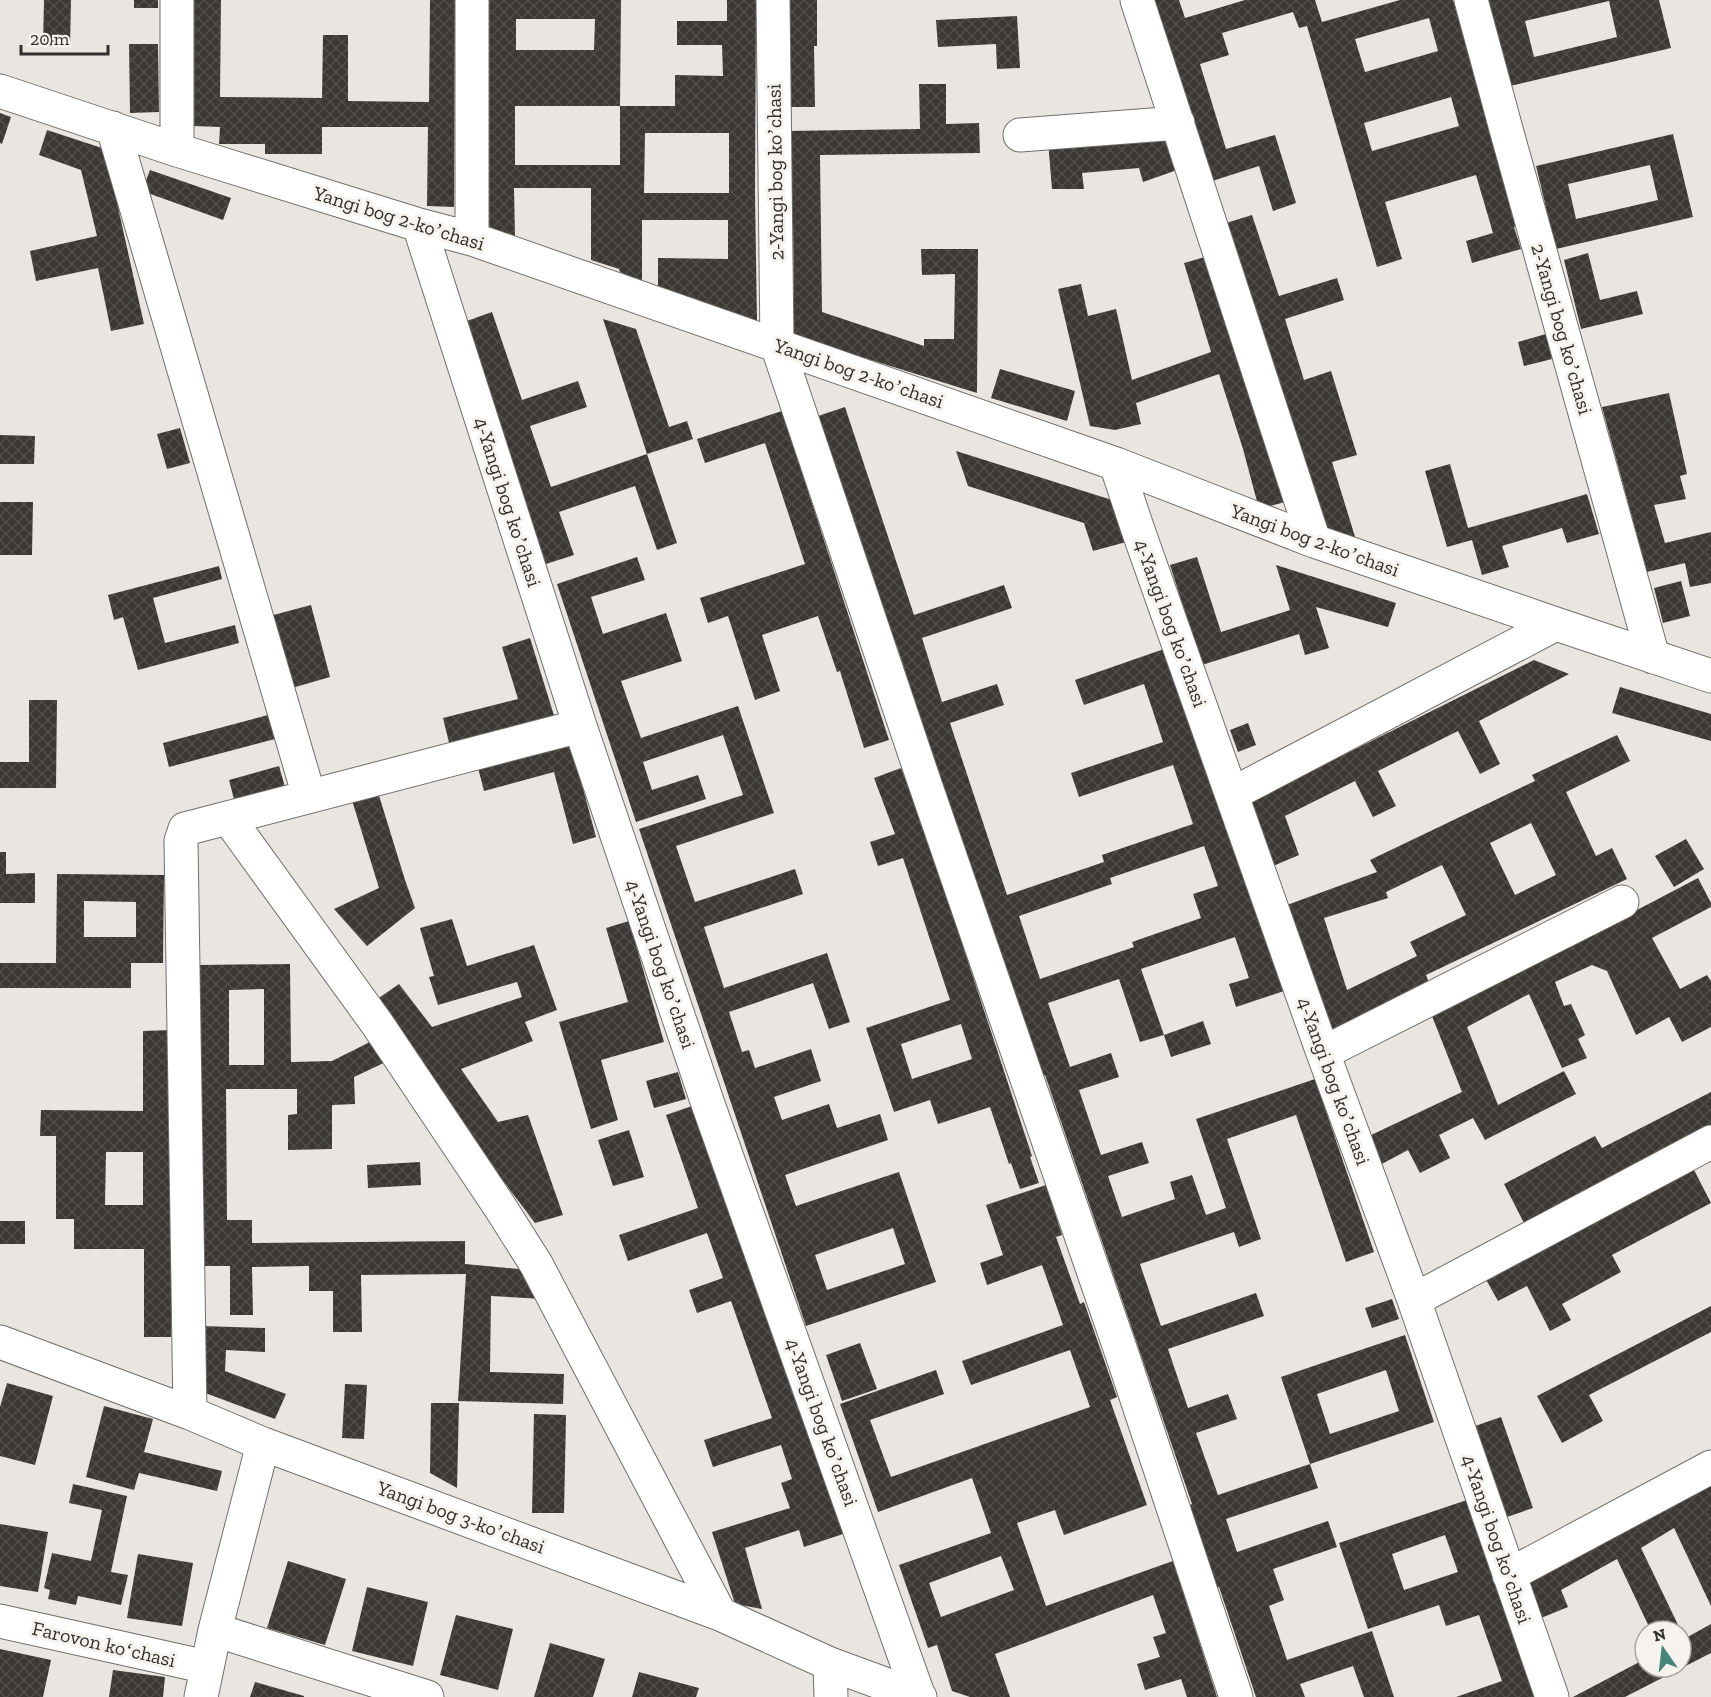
<svg xmlns="http://www.w3.org/2000/svg" width="1711" height="1697" font-family="'Zilla Slab',serif">
	<style>
		.building { fill: url(#building-cross-hatch); fill-rule: evenodd }
		.lines { fill: none; stroke-linecap: round; stroke-linejoin: round }
		.minor-casing { stroke: #716e6a; stroke-width: 35 }
		.minor { stroke: #fff; stroke-width: 33 }
		.labels { text-anchor: middle; dominant-baseline: central; stroke-width: 6; stroke-linejoin: round; paint-order: stroke }
		.street-label { font-size: 20px; fill: #31302e; stroke: #f6f3ef }
	</style>
	<defs>
		<pattern id="building-cross-hatch" width="8" height="8" patternUnits="userSpaceOnUse" patternTransform="scale(1.5)"><rect width="8" height="8" fill="#3b3835"/><path d="M0 0l8 8M0 8l8-8" fill="none" stroke="#4f4d4a"/></pattern>
	</defs>
	<rect width="100%" height="100%" fill="#e9e6e2"/>
	<path class="building" d="M44,0H71L70,46L43,45Z
		M134,0H158V8H134Z
		M194,0H221L220,97L322,98L323,35H348V101L429,102L430,0H455L454,207L427,206L428,127H322V154H265V144H219L220,127L193,126Z
		M487,0H621L620,106H515V165H620V106H675V75L723,76L722,45H677V21H727V0H756L755,194L757,321L658,287V258L728,259V220H642V281L620,272L619,269L591,260V188H514L515,238L486,228ZM516,19H595L594,50H516ZM645,133H729V193H644Z
		M788,0H817V46H814L815,107H788Z
		M1147,0H1179L1185,18L1245,0H1315L1322,22L1400,0H1453L1517,226L1514,227L1521,249L1472,263L1466,241L1493,233L1476,175L1385,202L1402,259L1377,267L1307,26L1299,28L1293,12L1222,33L1229,55L1200,64L1226,149L1275,135L1296,203L1273,211L1259,166L1206,183ZM1429,18L1438,51L1365,72L1355,39ZM1451,97L1459,126L1372,151L1364,123Z
		M1485,0H1659L1671,48L1506,87ZM1609,1L1617,37L1534,57L1525,21Z
		M1017,16L1020,68L997,69L996,44L938,47L936,20Z
		M129,44H158L159,112L130,113Z
		M919,84H946V124L979,123L980,153L820,155L822,312L924,346V339H954L955,274L922,275L921,249H978L977,393L794,336L793,220H789L787,131L920,129Z
		M0,113L11,117L2,144L0,143Z
		M47,130L105,149L144,324L111,331L98,268L36,281L30,251L97,236L81,170L39,155Z
		M1167,131L1180,169L1143,182L1139,168L1082,173L1084,189H1052L1048,141Z
		M1673,134L1693,217L1556,249L1536,166ZM1650,165L1658,200L1576,219L1568,184Z
		M150,170L231,198L223,220L142,191Z
		M1252,215L1279,296L1337,278L1344,300L1285,319L1304,380L1331,371L1357,455L1332,462L1356,540L1324,530L1223,224Z
		M1588,253L1600,300L1637,291L1643,314L1581,329L1564,260Z
		M1212,255L1285,502L1259,509L1243,449L1219,374L1136,403L1141,424L1115,430L1090,426L1058,289L1081,284L1088,316L1116,309L1132,380L1211,352L1184,263Z
		M492,312L522,400L578,381L587,407L530,426L551,487L647,454L677,543L657,550L635,486L559,512L574,555L546,564L464,322Z
		M603,319L636,329L669,427L687,421L693,439L647,454Z
		M1546,334L1552,359L1524,366L1518,342Z
		M1000,369L1075,391L1067,421L991,398Z
		M1669,393L1687,474L1680,476L1686,499L1654,505L1665,543L1711,532V583L1690,587L1685,563L1647,572L1602,407Z
		M845,407L914,615L1004,585L1012,608L922,638L942,702L997,684L1004,705L950,723L1007,895L1104,862L1102,855L1193,824L1173,765L1079,797L1071,773L1163,742L1144,684L1084,705L1075,680L1164,649L1284,991L1236,1007L1229,984L1249,978L1235,937L1141,969L1164,1035L1140,1042L1119,979L1048,1003L1070,1067L1111,1053L1119,1077L1079,1090L1101,1155L1142,1142L1149,1163L1108,1176L1122,1217L1175,1199L1170,1182L1192,1175L1206,1215L1226,1208L1196,1119L1315,1079L1374,1252L1346,1262L1296,1115L1227,1139L1261,1239L1239,1247L1234,1232L1140,1264L1161,1326L1256,1293L1264,1316L1168,1349L1188,1408L1228,1394L1237,1419L1196,1433L1218,1495L1310,1464L1318,1488L1226,1519L1237,1552L1328,1521L1337,1547L1273,1569L1284,1600L1269,1606L1287,1660L1372,1631L1394,1697H1364L1353,1666L1300,1684L1305,1697H1256L1219,1587L1216,1588L1188,1506L1192,1504L1045,1075L1042,1076L953,818L897,646L894,647L818,416ZM1204,846L1218,886L1193,894L1201,918L1132,942L1134,947L1040,979L1019,916L1112,884L1110,878Z
		M782,411L889,740L864,748L840,671L837,672L818,616L762,635L780,691L755,700L728,616L708,623L700,598L805,564L765,443L705,463L697,439Z
		M180,428L190,463L167,469L157,434Z
		M0,435L35,436L34,464H0Z
		M956,451L1112,500L1126,542L1093,551L1084,523L968,486Z
		M1450,464L1468,528L1587,494L1599,534L1567,543L1562,528L1502,546L1509,567L1482,575L1472,540L1447,547L1425,471Z
		M0,502H33L32,555H0Z
		M637,557L645,580L591,597L603,634L666,613L682,661L621,681L641,738L738,706L774,813L676,846L695,902L795,869L803,894L704,927L724,988L827,953L850,1022L829,1029L813,983L729,1012L742,1052L749,1050L755,1068L811,1049L821,1081L774,1097L782,1120L829,1104L837,1128L880,1114L888,1140L785,1175L796,1206L899,1172L936,1282L806,1326L639,829L743,795L723,735L643,762L652,790L698,775L706,799L636,822L557,584ZM893,1228L905,1264L827,1290L815,1255Z
		M1197,557L1221,632L1290,610L1276,565L1396,603L1388,627L1316,607L1329,648L1305,655L1299,634L1202,665L1170,565Z
		M219,566L222,579L153,598L165,643L235,625L239,643L138,670L123,617L114,620L108,595Z
		M1681,581L1690,616L1663,623L1654,588Z
		M311,605L330,677L285,690L266,617Z
		M530,638L556,722L451,751L443,718L518,699L502,647Z
		M1534,660L1569,674L1479,721L1500,764L1480,774L1458,731L1378,771L1396,806L1373,817L1355,781L1285,816L1299,855L1273,866L1249,802Z
		M1620,687L1711,714V741L1612,713Z
		M29,700H57L56,788H0V762H29Z
		M268,715L275,739L169,767L163,743Z
		M1248,723L1256,745L1238,752L1230,730Z
		M1617,735L1630,761L1566,792L1596,856L1612,848L1627,879L1426,975L1429,983L1331,1031L1287,905L1377,872L1370,860L1535,781L1532,775ZM1531,823L1556,875L1515,895L1490,843ZM1442,865L1466,915L1410,942L1417,956L1347,990L1324,918L1388,898L1386,892Z
		M570,740L596,837L573,844L554,772L484,791L477,764Z
		M279,766L287,794L236,807L229,780Z
		M901,768L923,825L1032,1156L1030,1157L1039,1183L1020,1189L1011,1163L1009,1164L990,1107L938,1124L930,1100L894,1112L866,1028L950,1000L903,858L878,866L870,842L895,834L874,778ZM961,1024L972,1059L912,1079L901,1044Z
		M377,789L405,880L415,908L367,946L334,909L379,888L351,797Z
		M1686,839L1704,869L1674,887L1655,856Z
		M0,852H6V874L35,873V903H0Z
		M57,874L164,875L163,963H131V988H0V963H56ZM84,901L136,902V937H84Z
		M1698,878L1711,903V907L1652,938L1680,989L1707,975L1711,981V1027L1682,1042L1669,1017L1636,1035L1607,971L1592,965L1555,982L1564,1006L1571,1004L1585,1035L1578,1039L1587,1058L1562,1068L1529,994L1467,1027L1498,1105L1564,1071L1576,1094L1485,1140L1473,1118L1439,1135L1450,1158L1420,1173L1408,1150L1378,1166L1369,1136L1462,1092L1430,1011L1618,920Z
		M452,919L467,966L534,945L557,1010L525,1022L533,1041L461,1069L498,1122L528,1115L563,1215L535,1223L465,1130L373,1002L399,984L432,1027L522,997L517,982L438,1005L429,977L434,976L420,928Z
		M629,921L664,1042L601,1060L618,1120L591,1129L559,1022L628,1002L606,928Z
		M290,964L291,1062L332,1061L378,1038L390,1060L354,1077L355,1104L332,1105V1149L288,1150V1115L297,1114V1089H226L227,1220H252V1243L465,1241V1264L530,1270L543,1299L491,1296L490,1372L564,1374L563,1404L458,1401L466,1274L361,1275L362,1332H333V1291H309V1266L252,1267L253,1315H230V1266H202L199,965ZM264,989V1065H229V990Z
		M1203,1021L1211,1044L1171,1057L1164,1035Z
		M173,1030L171,1337H144V1249H74V1219H56V1136H40L41,1110L143,1111V1031ZM106,1152H143V1205H105Z
		M678,1072L686,1099L654,1108L646,1081Z
		M1711,1092V1128L1524,1223L1504,1184L1595,1136L1602,1148Z
		M692,1106L798,1409L804,1407L846,1533L804,1547L799,1530L745,1548L762,1609L735,1604L712,1532L790,1508L781,1483L792,1479L781,1445L713,1467L704,1440L772,1418L731,1301L697,1313L689,1290L723,1278L707,1233L628,1261L619,1235L698,1208L666,1115Z
		M629,1130L644,1177L613,1186L598,1140Z
		M420,1162L421,1185L368,1188L367,1165Z
		M1692,1166L1711,1203L1612,1255L1621,1272L1562,1304L1571,1320L1550,1331L1527,1286L1498,1301L1484,1276Z
		M1046,1185L1062,1235L1056,1237L1080,1304L1084,1302L1117,1397L1110,1400L1147,1505L1064,1535L1055,1510L1017,1523L1046,1606L1173,1561L1217,1697H1187L1181,1679L1145,1690L1137,1664L1160,1657L1153,1637L1166,1633L1153,1595L995,1654L1010,1697H970L952,1691L937,1645L928,1648L899,1565L991,1533L972,1478L878,1512L840,1404L936,1370L944,1394L870,1420L891,1477L1090,1407L1070,1350L971,1385L962,1361L1063,1325L1042,1265L987,1285L980,1263L1003,1255L986,1205ZM1001,1556L1014,1590L941,1617L929,1583Z
		M0,1221H25V1244H0Z
		M1392,1299L1399,1319L1372,1328L1365,1308Z
		M1711,1306V1332L1589,1395L1603,1421L1562,1443L1537,1396Z
		M201,1326L265,1328V1352L226,1350L225,1371L286,1394L275,1419L200,1391Z
		M1405,1335L1434,1422L1310,1464L1281,1377ZM1386,1370L1399,1411L1330,1434L1317,1394Z
		M860,1343L877,1389L842,1401L826,1355Z
		M7,1383L53,1396L35,1465L0,1456V1407Z
		M345,1384L367,1385L364,1439L342,1438Z
		M431,1403H459L457,1488L430,1473Z
		M104,1406L153,1419L144,1452L222,1471L217,1491L139,1473L134,1490L86,1477Z
		M534,1414L566,1415L564,1513H532Z
		M1501,1417L1533,1508L1507,1517L1475,1426Z
		M1711,1476V1606L1674,1528L1641,1548L1681,1631H1651L1617,1559L1561,1590L1568,1607L1541,1618L1525,1577Z
		M73,1484L127,1496L111,1572L128,1575L121,1605L78,1596L76,1605L48,1599L50,1590L44,1588L52,1553L91,1561L102,1510L69,1503Z
		M1467,1500L1526,1673L1530,1672L1539,1697H1456L1502,1681L1479,1615L1446,1626L1439,1605L1368,1629L1339,1543ZM1445,1535L1458,1572L1404,1590L1392,1554Z
		M0,1524L48,1532L38,1592L0,1586Z
		M138,1554L193,1563L182,1626L127,1618Z
		M288,1561L346,1579L325,1645L267,1628Z
		M367,1587L428,1602L413,1666L352,1651Z
		M456,1615L513,1629L498,1690L440,1675Z
		M1711,1624V1653L1625,1697H1573L1645,1659V1667H1681V1632L1684,1639Z
		M550,1643L605,1659L593,1697H534Z
		M0,1649L51,1660L43,1697H0Z
		M113,1670L165,1677L163,1697H109Z
		M639,1672L699,1688L696,1697H632Z
		M255,1682L304,1696V1697H250Z"/>
	<g class="lines">
		<g class="minor-casing">
			<path id="minor" d="M177,0V150
				M472,0V239
				M773,0L777,345L923,778L1122,1354L1236,1697
				M1137,0L1314,541
				M1471,0L1506,129L1653,657
				M0,91L177,150L419,225L472,239L1116,464L1314,541L1556,624L1711,676
				M113,128L309,796
				M1020,135L1178,123
				M419,225L580,726L708,1104L919,1697
				M1116,464L1138,530L1323,1053L1414,1300L1552,1697
				M1232,794L1556,624
				M229,819L378,1025L500,1207L536,1264L720,1614
				M1323,1053L1622,902
				M1414,1300L1711,1142
				M0,1342L190,1413L263,1444L720,1614L830,1664L920,1697
				M190,1413L181,841L185,829L580,726
				M1509,1575L1711,1467
				M0,1621L207,1667
				M215,1630L427,1697
				M830,1664L831,1697
				M201,1697L215,1630L263,1444"/>
		</g>
		<use href="#minor" class="minor"/>
	</g>
	<g class="labels">
		<g class="street-label">
			<text transform="translate(775 172) rotate(-91)">2-Yangi bog koʼchasi</text>
			<text transform="translate(399 218) rotate(17)">Yangi bog 2-koʼchasi</text>
			<text transform="translate(1562 329) rotate(74)">2-Yangi bog koʼchasi</text>
			<text transform="translate(859 373) rotate(19)">Yangi bog 2-koʼchasi</text>
			<text transform="translate(508 502) rotate(72)">4-Yangi bog koʼchasi</text>
			<text transform="translate(1315 540) rotate(20)">Yangi bog 2-koʼchasi</text>
			<text transform="translate(1171 623) rotate(70)">4-Yangi bog koʼchasi</text>
			<text transform="translate(661 964) rotate(71)">4-Yangi bog koʼchasi</text>
			<text transform="translate(1334 1081) rotate(70)">4-Yangi bog koʼchasi</text>
			<text transform="translate(822 1422) rotate(70)">4-Yangi bog koʼchasi</text>
			<text transform="translate(461 1517) rotate(20)">Yangi bog 3-koʼchasi</text>
			<text transform="translate(1497 1539) rotate(71)">4-Yangi bog koʼchasi</text>
			<text transform="translate(104 1644) rotate(13)">Farovon koʻchasi</text>
		</g>
	</g>
	<g transform="translate(1663 1649) rotate(346)"><circle r="28" fill="#f6f3ef" stroke="#a7a5a2" stroke-width="1.5"/>
	<path d="M0-4.5L10 22L0 15L-10 22Z" fill="#448678"/>
	<text y="-9" font-size="16" font-weight="bold" text-anchor="middle" fill="#31302e">N</text>
	</g>
	<path d="M21 45v9h87v-9" fill="none" stroke="#31302e" stroke-width="3"/>
	<text x="30" y="45" font-size="18" fill="#31302e" stroke="#f6f3ef" stroke-width="4.5" paint-order="stroke">20 m</text>
</svg>
